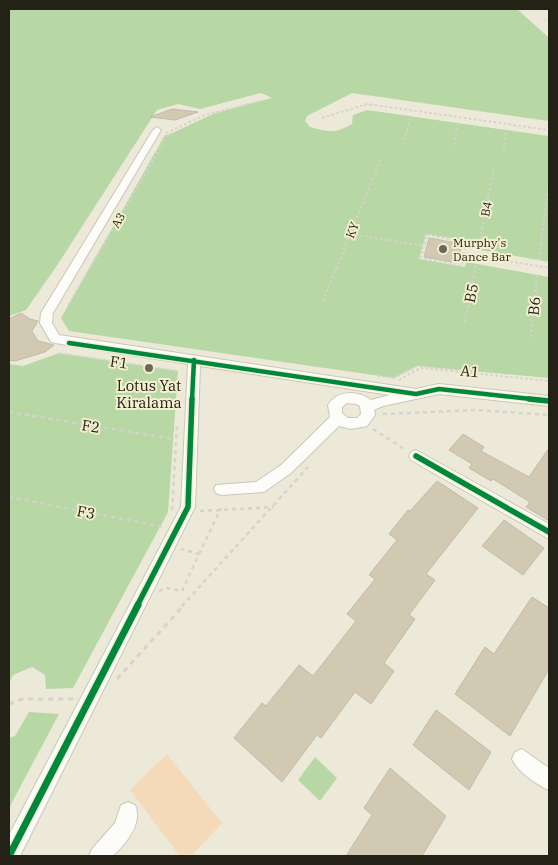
<svg xmlns="http://www.w3.org/2000/svg" width="558" height="865" font-family="'IBM Plex Serif',serif">
	<style>
		.green { fill: #f5daba }
		.water { fill: #b7d8a4 }
		.building { fill: #d2c9b2; stroke: #c0bbaf }
		.lines { fill: none; stroke-linecap: round; stroke-linejoin: round }
		.minor-casing { stroke: #c9c7ba; stroke-width: 2 }
		.path-far3 { stroke: #d4d3ce; stroke-width: 1; stroke-dasharray: 2 2; stroke-linecap: butt }
		.path-far2 { stroke: #d4d3ce; stroke-width: 2; stroke-dasharray: 2.5 2.5; stroke-linecap: butt }
		.path-far1 { stroke: #d4d3ce; stroke-width: 2.5; stroke-dasharray: 4 4; stroke-linecap: butt }
		.path { stroke: #d4d3ce; stroke-width: 3; stroke-dasharray: 5 5; stroke-linecap: butt }
		.minor { fill: #fcfcf9; fill-rule: evenodd }
		.cycleway-far2-casing { stroke: #f4efd0; stroke-width: 7 }
		.cycleway-far1-casing { stroke: #f4efd0; stroke-width: 9 }
		.cycleway-casing { stroke: #f4efd0; stroke-width: 10 }
		.cycleway-far2 { stroke: #00873e; stroke-width: 4.5 }
		.cycleway-far1 { stroke: #00873e; stroke-width: 5.5 }
		.cycleway { stroke: #00873e; stroke-width: 7 }
		.poi-dot { fill: #6a685b; stroke: #f4efd0; stroke-width: 2 }
		.labels { text-anchor: middle; dominant-baseline: central; stroke-width: 4; stroke-linejoin: round; paint-order: stroke }
		.far-street-label { font-size: 12px; fill: #242217; stroke: #f4efd0 }
		.far-poi-label { font-size: 12px; fill: #242217; stroke: #f4efd0; text-anchor: start }
		.street-label { font-size: 15px; fill: #242217; stroke: #f4efd0 }
		.poi-label { font-size: 15px; fill: #242217; stroke: #f4efd0 }
	</style>
	<rect width="100%" height="100%" fill="#ece9d8"/>
	<path class="green" d="M167,754L222,823L191,856H180L130,790Z"/>
	<path class="water" d="M9,9H517L549,38V121L352,93L307,116L305,121L310,127C329,132 335,134 352,124L353,115L367,110L549,136V262L469,248L470,241L426,234L419,259L465,267L466,262L549,277V378L417,366L394,378L69,331L61,318L165,135H168L215,113L272,98L261,93L200,109L178,104L157,110L58,264L26,310L9,316Z
		M59,353L178,371L168,512L73,688L46,689L45,675L32,667L13,675L9,683V364L23,366Z
		M29,712L59,714L9,808V738L15,736Z
		M315,757L337,778L320,801L298,780Z"/>
	<path class="building" d="M172,109L198,112L175,120L150,117Z
		M429,238L462,244L457,263L424,257Z
		M21,313L30,319L38,321L32,331L38,341L54,345L45,352L15,361L9,360V319Z
		M463,434L484,447L481,451L529,477L549,448V521L526,507L530,502L493,479L491,481L469,468L472,464L449,450Z
		M437,481L478,508L426,574L435,580L409,615L415,619L384,663L394,671L371,704L355,692L321,738L317,735L282,782L234,738L262,703L266,706L299,665L313,676L356,621L347,614L375,579L369,575L397,540L389,534L408,510L410,511Z
		M504,520L544,548L523,575L482,546Z
		M532,597L549,608V669L510,736L455,694L485,647L494,654Z
		M436,710L491,752L469,790L413,745Z
		M390,768L446,816L422,856H346L372,815L364,808Z"/>
	<g class="lines">
		<g class="minor-casing">
			<path id="minor" d="M157,127L161,130L53,313L52,323L59,335L416,389L439,384L549,396V406L439,394L383,406L374,410L375,415L367,426L351,429L339,426L291,473L264,492L221,495L216,493L214,489L216,485L256,482L281,465L330,417L328,405C338,389 358,391 371,400L390,395L200,366L195,507L20,856H9V835L181,507L188,364L55,343L51,342L40,323L41,313L153,130ZM347,403L356,404L360,406L361,414L357,418H348L342,413V407Z
				M416,450L549,524V539L411,460L409,456L411,452Z
				M522,749L549,768V790C537,785 518,772 512,759L515,752Z
				M128,802L135,805C143,824 126,843 113,856H89L92,849L115,823L121,805Z"/>
		</g>
		<path class="path-far3" d="M544,20L549,18
			M244,105L263,100
			M364,105H373"/>
		<path class="path-far2" d="M322,118L367,104L549,130
			M166,133L205,115L249,104
			M404,140L411,117
			M454,145L458,124
			M504,150L506,131
			M350,234L424,246
			M427,235L466,242L462,266L421,258Z
			M478,249L494,168
			M461,253L549,268
			M539,260L549,184
			M323,301L381,158
			M68,305L168,135
			M465,322L476,263
			M531,337L537,275
			M59,353L178,371
			M378,376L394,378L417,366L474,372
			M399,380L420,368L549,381"/>
		<path class="path-far1" d="M9,412L174,439
			M383,414L477,410L549,415
			M373,429L406,450
			M9,497L164,527
			M172,510L177,426
			M200,511L274,507
			M199,554L221,508
			M159,591L166,588L182,591L199,554L181,549
			M182,606L309,466"/>
		<path class="path" d="M117,679L184,605
			M9,704L23,699H74"/>
		<use href="#minor" class="minor"/>
		<g class="cycleway-far2-casing">
			<path id="cycleway-far2" d="M69,343L416,394L439,389L540,400
				M192,400L194,360"/>
		</g>
		<g class="cycleway-far1-casing">
			<path id="cycleway-far1" d="M529,399L549,401
				M416,456L549,532
				M137,606L188,507L192,399"/>
		</g>
		<g class="cycleway-casing">
			<path id="cycleway" d="M9,856L138,605"/>
		</g>
		<use href="#cycleway-far2" class="cycleway-far2"/>
		<use href="#cycleway-far1" class="cycleway-far1"/>
		<use href="#cycleway" class="cycleway"/>
	</g>
	<g class="poi-dot">
		<circle cx="443" cy="249" r="5"/>
		<circle cx="149" cy="368" r="5"/>
	</g>
	<g class="labels">
		<g class="far-street-label">
			<text transform="translate(486 209) rotate(-79)">B4</text>
			<text transform="translate(118 220) rotate(-59)">A3</text>
			<text transform="translate(352 230) rotate(-68)">KY</text>
		</g>
		<g class="far-poi-label">
			<text x="453" y="242">Murphy's<tspan x="453" dy="14">Dance Bar</tspan></text>
		</g>
		<g class="street-label">
			<text transform="translate(471 293) rotate(-79)">B5</text>
			<text transform="translate(534 306) rotate(-84)">B6</text>
			<text transform="translate(119 362) rotate(8)">F1</text>
			<text transform="translate(470 371) rotate(6)">A1</text>
			<text transform="translate(91 426) rotate(9)">F2</text>
			<text transform="translate(86 512) rotate(11)">F3</text>
		</g>
		<g class="poi-label">
			<text x="149" y="385">Lotus Yat<tspan x="149" dy="17">Kiralama</tspan></text>
		</g>
	</g>
	<rect width="558" height="865" fill="none" stroke="#242217" stroke-width="20"/>
</svg>
